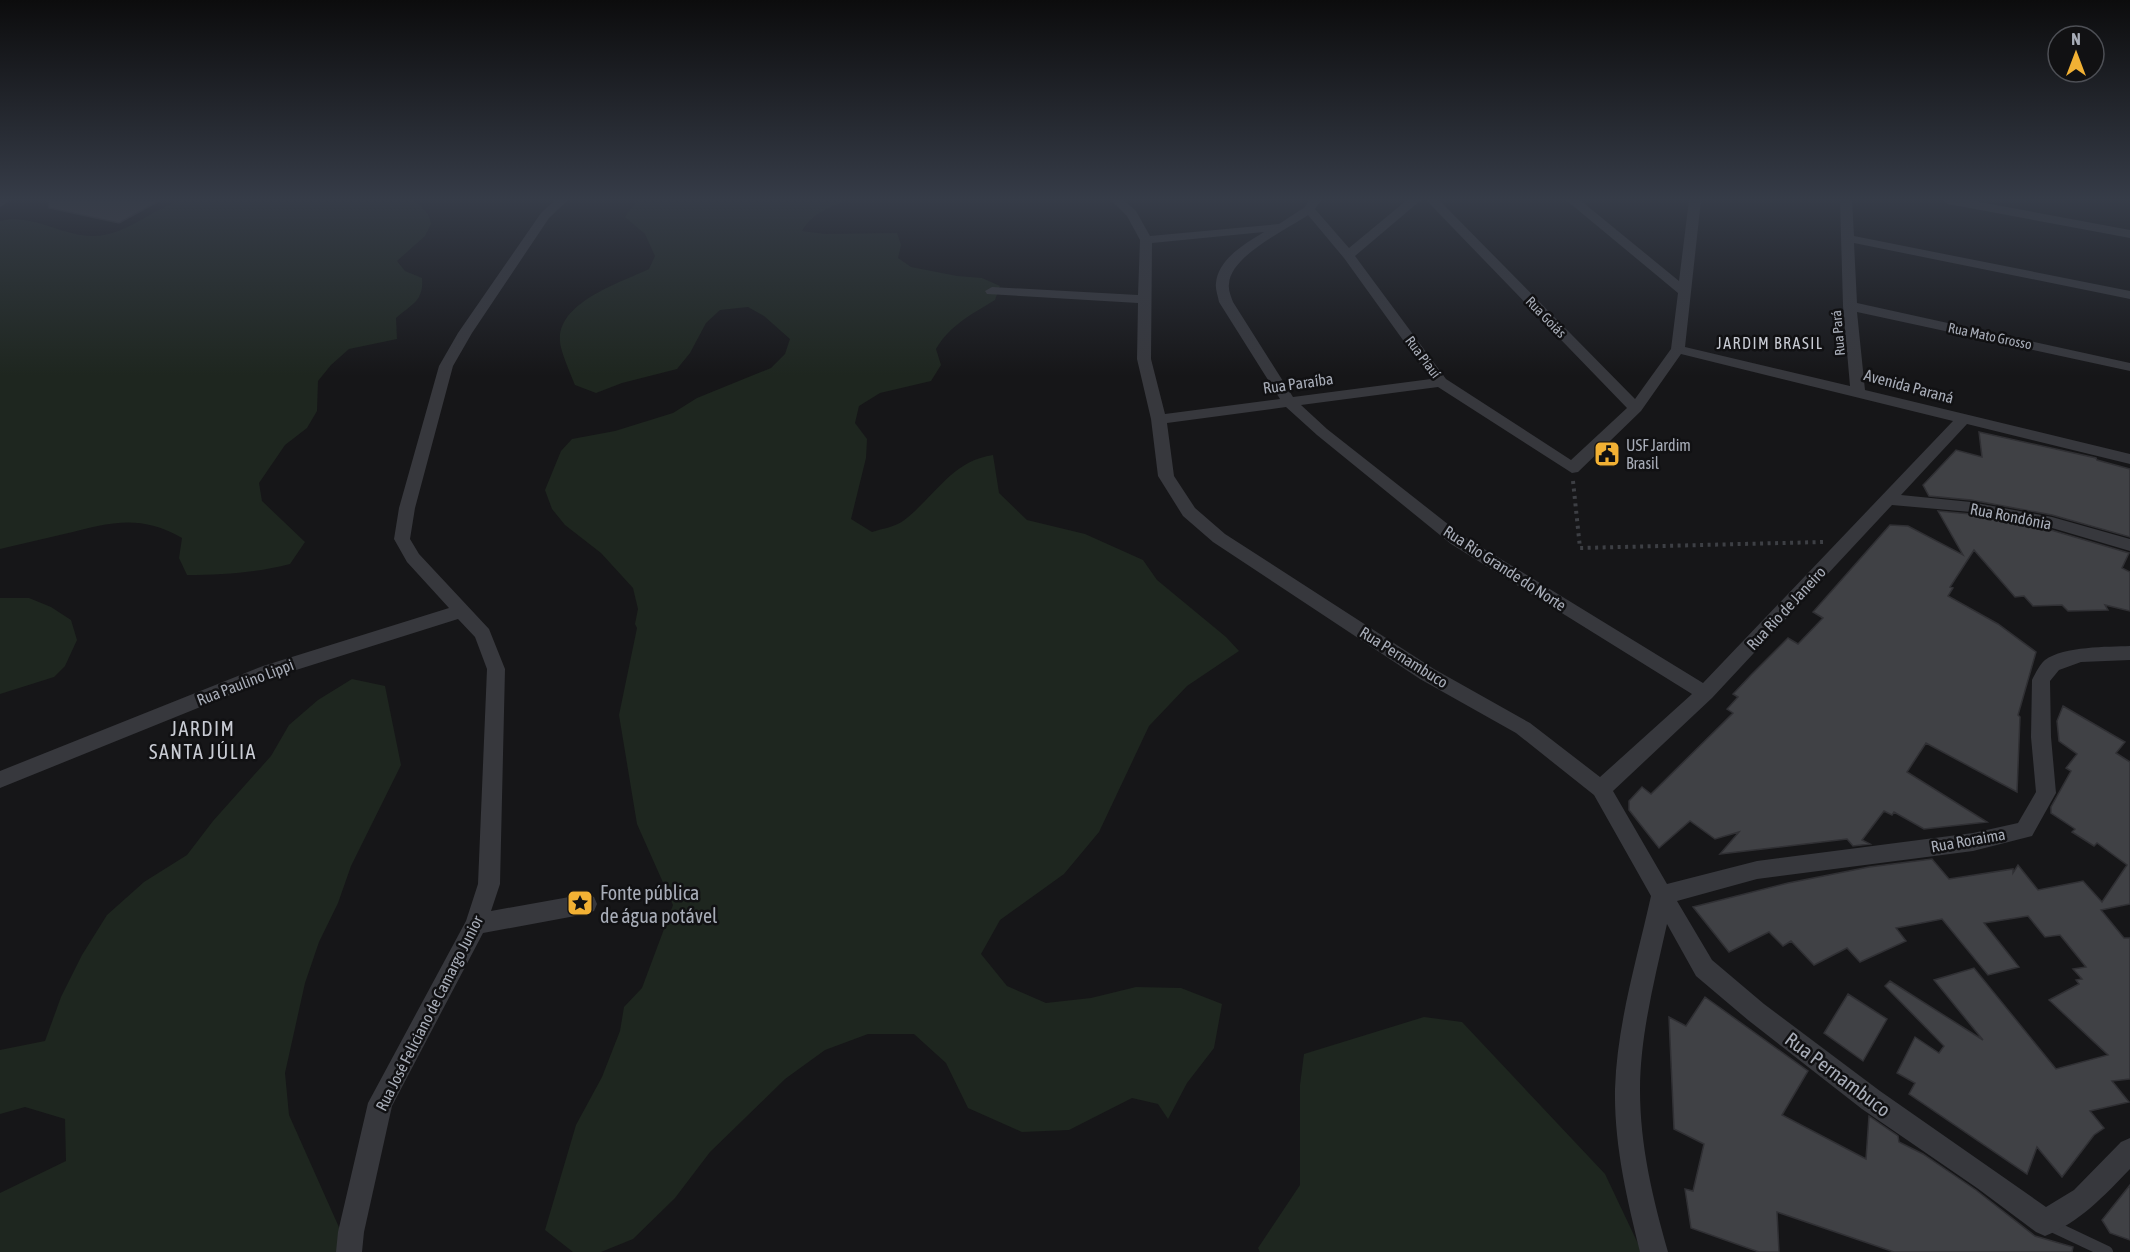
<svg xmlns="http://www.w3.org/2000/svg" width="2130" height="1252" font-family="'Asap Condensed',sans-serif">
	<style>
		.green { fill: #1e261f }
		.building { fill: #404145; stroke: #303034; stroke-width: 1.5 }
		.lines { fill: none; stroke-linecap: round; stroke-linejoin: round }
		.path { stroke: #3d3f44; stroke-width: 4; stroke-dasharray: 3 4.5; stroke-linecap: butt }
		.lane { stroke: #37383d; stroke-width: 12 }
		.street { fill: #37383d; fill-rule: evenodd }
		.labels { text-anchor: middle; dominant-baseline: central; stroke-width: 5; stroke-linejoin: round; paint-order: stroke }
		.far-street-label { font-size: 14px; fill: #a8adb8; stroke: #111113 }
		.far-quarter-label { font-size: 16px; letter-spacing: 1.5px; fill: #c9ccd4; stroke: #111113 }
		.street-label { font-size: 16px; fill: #a8adb8; stroke: #111113 }
		.poi-label { font-size: 16px; fill: #a8adb8; stroke: #111113; text-anchor: start }
		.quarter-label { font-size: 20px; letter-spacing: 1.5px; fill: #c9ccd4; stroke: #111113 }
		.near-poi-label { font-size: 20px; fill: #a8adb8; stroke: #111113; text-anchor: start }
		.near-street-label { font-size: 20px; fill: #a8adb8; stroke: #111113 }
	</style>
	<rect width="100%" height="100%" fill="#161618"/>
	<path class="green" d="M183,200H415L428,214L431,224L425,236L397,261L405,271L422,278C424,301 412,304 396,318L397,339L349,349L331,365L318,381L317,411L307,428L285,445L259,483L262,501L305,542L290,564C255,573 223,575 187,575L179,558L182,538C139,513 109,523 64,534C43,539 21,544 0,549V221C31,213 62,236 92,236C125,237 152,208 183,200Z
		M637,200H847C828,209 813,212 802,231L825,234L897,233L901,245L898,258L911,267L957,276L982,278L1000,286L995,300C972,314 950,325 936,349L941,365L931,381L880,393L859,406L855,423L867,439L866,458L851,519L872,532C881,529 895,527 903,521C934,498 951,461 993,455L999,493L1027,520L1085,534L1143,560L1157,580L1226,637L1239,651L1187,686L1149,726L1099,832L1064,874L1000,920L981,954L1007,986L1046,1003L1091,998L1136,987L1181,988L1222,1004L1214,1048L1187,1083L1168,1119L1158,1104L1132,1098L1069,1130L1022,1132L968,1108L946,1063L914,1034H868L825,1050L785,1079L710,1152L675,1198L633,1239L601,1252H573L545,1230L576,1125L602,1077L620,1031L624,1007L642,988L673,905L637,824L619,715L637,628L635,624L638,609L633,588L601,553L565,525L552,509L545,490L561,451L572,439L615,431L673,413L697,398L771,368L785,354L790,339L764,316L748,307L720,310L706,323L690,353L677,369L622,383L596,393L575,385C571,375 560,350 560,341C557,302 622,282 649,269L655,256L645,234L625,217Z
		M0,598H29L51,607L71,620L77,640L65,666L54,677L0,694Z
		M352,679L385,686L401,765L351,866L338,903L319,942L305,983L285,1073L289,1115L350,1252H0V1193L66,1161L65,1119L25,1107L0,1114V1050L45,1041L61,997L82,955L107,915L144,882L187,855L213,821L271,756L289,725L318,700Z
		M1424,1017L1462,1022L1605,1174L1642,1252H1260L1258,1248L1300,1185V1085L1304,1054Z"/>
	<path class="building" d="M49,200H161L119,223L49,208Z
		M1979,432L2096,458L2097,460L2130,469V537L2052,515L1971,500L1929,496L1923,485L1956,450L1982,457Z
		M1938,511L1971,514L2051,530L2129,553L2122,568L2130,572V611L2105,605L2108,610L2068,611L2062,605L2033,606L2024,596L2015,597L1974,550L1950,587L1953,588L1948,596L1998,624L2036,652L2018,715L2020,717L2017,792L1926,743L1907,772L1987,822L1924,829L1894,812L1892,815L1884,811L1862,840L1870,844L1853,846L1847,839L1720,854L1739,832L1715,839L1690,821L1659,848L1629,810V801L1642,787L1651,794L1733,713L1727,709L1738,697L1733,694L1751,675L1788,638L1798,644L1823,618L1813,612L1890,525L1908,526L1963,555Z
		M2063,706L2125,742L2116,753L2130,762V904L2101,910L2124,938H2130V1079L2112,1081L2129,1102L2090,1111L2104,1128L2094,1135L2062,1177L2037,1147L2027,1174L1909,1094L1915,1083L1897,1073L1915,1037L1939,1053L1944,1046L1885,986L1890,981L1983,1040L1934,980L1974,968L2056,1069L2108,1055L2049,1000L2079,984L2076,980L2082,979L2073,969L2086,967L2060,935L2045,937L2028,916L1984,923L2019,967L1988,975L1942,919L1896,928L1906,941L1860,962L1847,948L1814,965L1791,941L1783,946L1769,932L1729,952L1693,907L1788,883L1869,867L1932,859L1949,879L2013,869V873L2018,865L2038,890L2083,881L2102,902L2127,865L2097,843L2094,846L2072,832L2075,829L2051,813V807L2071,771L2066,768L2077,754L2059,741L2057,721Z
		M1848,994L1887,1019L1863,1061L1824,1033Z
		M1705,997L1808,1071L1782,1115L1866,1159L1869,1116L1898,1136L1899,1142L1923,1154L1976,1190L2035,1236L2073,1247L2072,1252H1894L1777,1212L1779,1252H1759L1691,1228L1685,1189L1693,1191L1704,1144L1674,1129L1669,1017L1686,1026Z
		M2130,1185V1240L2110,1233L2102,1220Z"/>
	<g class="lines">
		<path class="path" d="M1573,481L1580,548L1823,542"/>
		<path class="lane" d="M2050,1225L2107,1252"/>
		<path class="street" d="M0,200H11L0,207Z
			M555,200H568L549,218L472,333L453,366L415,508L410,539L419,554L489,629L505,669L500,884L491,911L586,894L594,897L597,904L594,911L586,914L483,933L392,1106L364,1232L362,1252H336L338,1232L368,1103L466,921L478,884L487,669L475,637L458,619L277,676L0,788V771L263,666L449,608L407,562L394,539L399,508L439,366L458,333L541,213Z
			M1111,200H1124L1136,211L1150,236L1279,224L1305,207L1309,200H1321L1315,209L1349,248L1407,200H1421L1355,256L1446,379L1571,460L1627,408L1426,200H1439L1635,399L1671,349L1678,293L1566,200H1580L1679,281L1689,200H1701L1685,347L1850,386L1843,306L1840,200H1852L1854,236L2130,291V299L1854,243L1857,303L2130,363V371L1857,312L1865,390L2130,454V464L1967,424L1901,495L1971,502L2052,517L2130,539V551L2052,528L1971,512L1892,505L1712,698L1613,791L1667,884L1757,861L1973,833L2018,823L2036,792L2031,737L2032,680C2035,674 2040,664 2045,660C2064,646 2108,647 2130,646V660L2081,662L2059,670L2050,681L2051,737L2056,793L2032,836L1973,851L1757,879L1677,901L1712,960L1764,1004L1880,1091L2046,1207L2074,1190L2121,1142L2130,1138V1169C2104,1196 2080,1222 2045,1236L2036,1232L1977,1188L1862,1109L1748,1020L1696,976L1667,924C1655,978 1640,1035 1640,1090C1640,1146 1653,1199 1668,1252H1640C1627,1199 1614,1145 1615,1089C1617,1024 1637,959 1651,896L1594,795L1516,733L1420,679L1213,542L1183,516L1158,476L1151,419L1137,359L1138,303L987,294L985,291L992,287L1138,295L1140,240L1127,216ZM1308,215L1344,258L1431,379L1293,397L1233,302C1231,296 1228,290 1229,284C1230,256 1286,230 1308,215ZM1264,232C1246,243 1218,259 1216,283C1215,289 1218,296 1219,302L1280,399L1165,414L1151,359L1152,243ZM1681,354L1953,421L1703,683L1463,536L1327,429L1301,405L1438,387L1572,473L1578,472L1641,411ZM1286,407L1317,435L1451,544L1692,694L1600,777L1530,723L1434,669L1225,534L1195,508L1174,476L1167,423Z
			M1942,200H1969L2130,230V238L1948,204Z"/>
	</g>
	<linearGradient id="sky" x2="0" y2="1"><stop stop-color="#0c0c0d"/><stop offset="0.53" stop-color="#363c48"/><stop offset="1" stop-color="#363c48" stop-opacity="0"/></linearGradient>
	<rect width="2130" height="376" fill="url(#sky)"/>
	<defs>
		<g id="civic-square" transform="scale(1.35)"><rect x="-9" y="-9" width="18" height="18" rx="4" fill="#f2b134" stroke="#111113"/><path d="M-.6-6.5H3V-4.5H.6V-3L4-1V1h2V6H-6V1h2V-1L-.6-3ZM-1.2 2.5V6h2.4V2.5Z" fill="#111"/></g>
		<g id="sight-square" transform="scale(1.35)"><rect x="-9" y="-9" width="18" height="18" rx="4" fill="#f2b134" stroke="#111113"/><path d="M0-6L1.8-2.2L6-1.7L2.9 1.2L3.7 5.4L0 3.3L-3.7 5.4L-2.9 1.2L-6-1.7L-1.8-2.2Z" fill="#111"/></g>
	</defs>
	<g fill-rule="evenodd">
		<use href="#civic-square" x="1607" y="454"/>
		<use href="#sight-square" x="580" y="903"/>
	</g>
	<g class="labels">
		<g class="far-street-label">
			<text transform="translate(1546 317) rotate(46)">Rua Goiás</text>
			<text transform="translate(1838 333) rotate(-95)">Rua Pará</text>
			<text transform="translate(1990 336) rotate(12)">Rua Mato Grosso</text>
			<text transform="translate(1423 357) rotate(53)">Rua Piauí</text>
		</g>
		<g class="far-quarter-label">
			<text x="1770" y="343">JARDIM BRASIL</text>
		</g>
		<g class="street-label">
			<text transform="translate(1298 383) rotate(-8)">Rua Paraíba</text>
			<text transform="translate(1909 386) rotate(15)">Avenida Paraná</text>
			<text transform="translate(2011 516) rotate(11)">Rua Rondônia</text>
			<text transform="translate(1505 568) rotate(33)">Rua Rio Grande do Norte</text>
			<text transform="translate(1786 608) rotate(-47)">Rua Rio de Janeiro</text>
			<text transform="translate(1404 657) rotate(32)">Rua Pernambuco</text>
			<text transform="translate(245 682) rotate(-21)">Rua Paulino Lippi</text>
			<text transform="translate(1968 840) rotate(-10)">Rua Roraima</text>
			<text transform="translate(429 1013) rotate(-63)">Rua José Feliciano de Camargo Junior</text>
		</g>
		<g class="poi-label">
			<text x="1626" y="445">USF Jardim<tspan x="1626" dy="18">Brasil</tspan></text>
		</g>
		<g class="quarter-label">
			<text x="203" y="728">JARDIM<tspan x="203" dy="23">SANTA JÚLIA</tspan></text>
		</g>
		<g class="near-poi-label">
			<text x="600" y="892">Fonte pública<tspan x="600" dy="23">de água potável</tspan></text>
		</g>
		<g class="near-street-label">
			<text transform="translate(1838 1074) rotate(37)">Rua Pernambuco</text>
		</g>
	</g>
	<g transform="translate(2076 54)"><circle r="28" fill="#111113" stroke="#4d4f55" stroke-width="1.5"/>
	<path d="M0-4.5L10 22L0 15L-10 22Z" fill="#f2b134"/>
	<text y="-9" font-size="16" font-weight="bold" text-anchor="middle" fill="#a8adb8">N</text>
	</g>
</svg>
